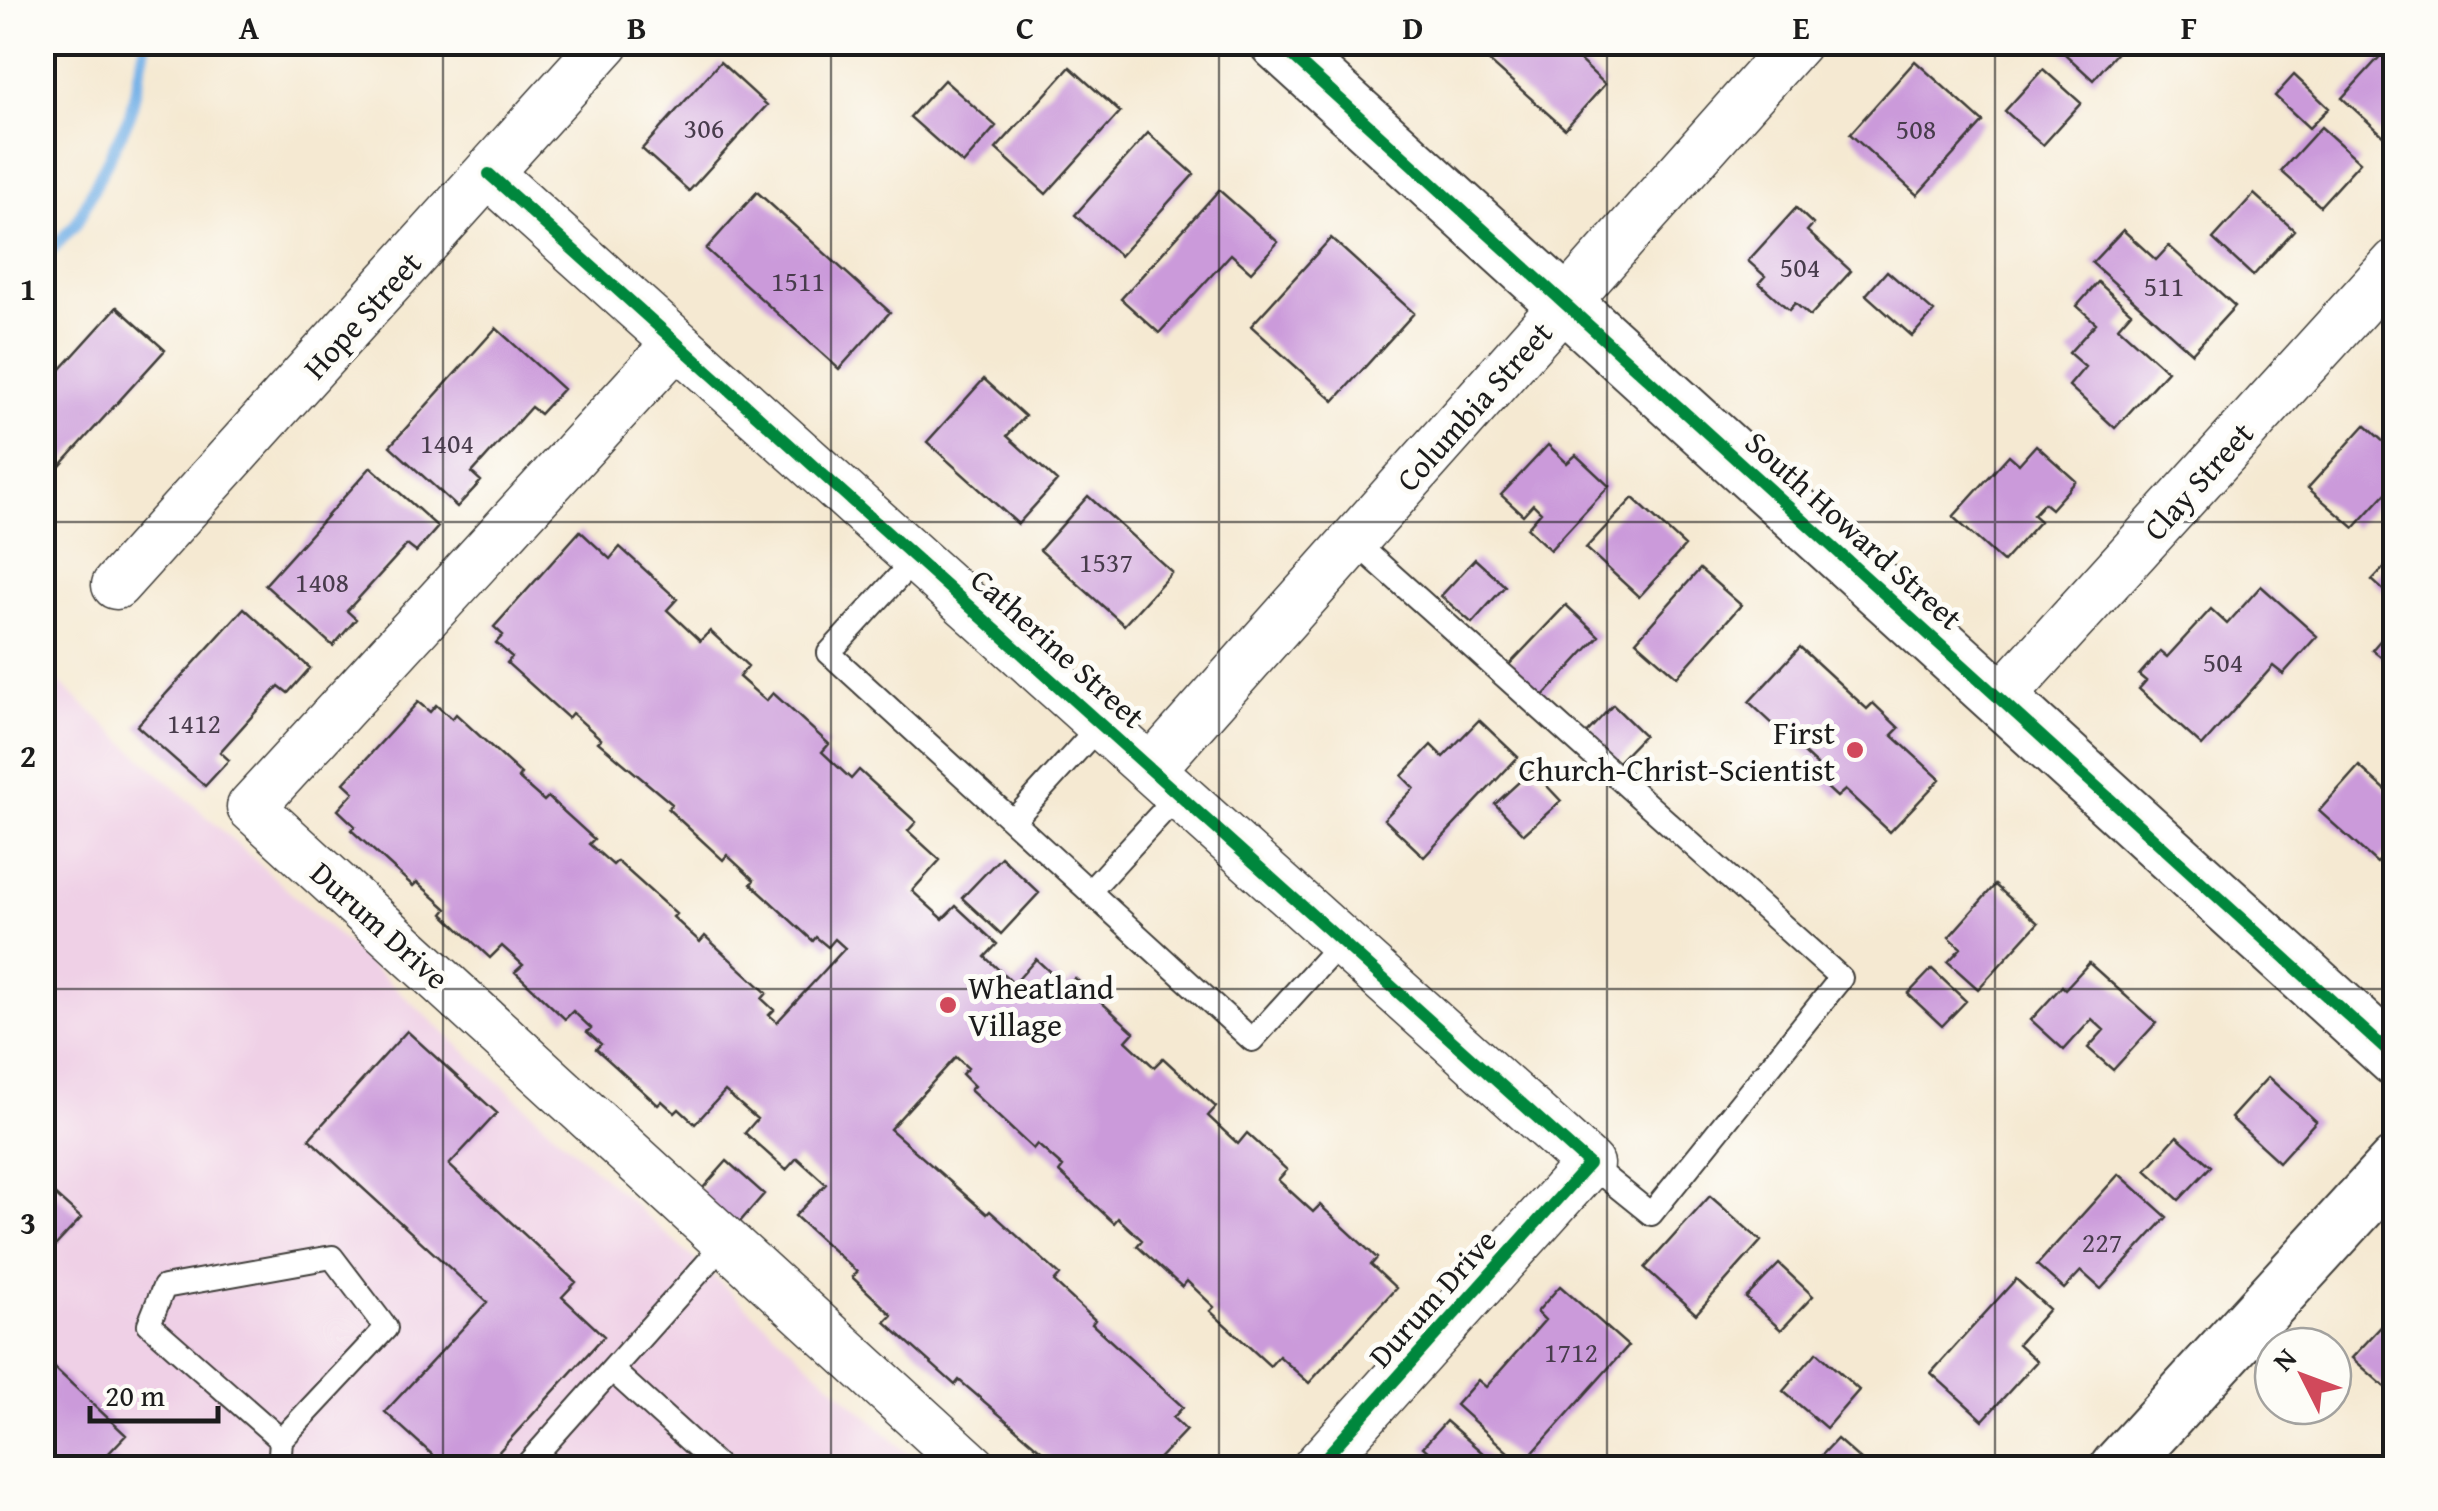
<svg xmlns="http://www.w3.org/2000/svg" width="2438" height="1511" font-family="'Gentium Book Plus',serif">
	<style>
		.built { fill: #efd0e6 }
		.lines { fill: none; stroke-linecap: round; stroke-linejoin: round }
		.stream { stroke: #75b1e7; stroke-width: 12 }
		.building { fill: #cb9ada }
		.service-casing { stroke: #3d3b37; stroke-width: 26 }
		.minor-casing { stroke: #3d3b37; stroke-width: 51 }
		.tertiary-casing { stroke: #3d3b37; stroke-width: 59 }
		.secondary-casing { stroke: #3d3b37; stroke-width: 59 }
		.service { stroke: #fff; stroke-width: 22 }
		.minor { stroke: #fff; stroke-width: 48 }
		.tertiary { stroke: #fff; stroke-width: 55 }
		.secondary { stroke: #fff; stroke-width: 55 }
		.cycleway-casing { stroke: #fdfcf7; stroke-width: 19 }
		.cycleway { stroke: #00873e; stroke-width: 12 }
		.grid { fill: none; stroke: #1c1c1c; stroke-width: 2.5; stroke-opacity: 0.55 }
		.poi-dot { fill: #d1495b; stroke: #fdfcf7; stroke-width: 4 }
		.labels { text-anchor: middle; dominant-baseline: central; stroke-width: 10; stroke-linejoin: round; paint-order: stroke }
		.number-label { font-size: 28px; fill: #483c4c }
		.street-label { font-size: 32px; fill: #1c1c1c; stroke: #fdfcf7 }
		.poi-label { font-size: 32px; fill: #1c1c1c; stroke: #fdfcf7; text-anchor: end }
		.neatline { fill: none; stroke: #1c1c1c; stroke-width: 4 }
		.grid-label { font-size: 32px; text-anchor: middle; font-weight: bold; fill: #1c1c1c }
	</style>
	<rect width="100%" height="100%" fill="#fdfcf7"/>
	<filter id="ink" filterUnits="userSpaceOnUse"><feTurbulence type="fractalNoise" baseFrequency=".01" numOctaves="2"/><feDisplacementMap in="SourceGraphic" scale="20" xChannelSelector="R" yChannelSelector="G"/><feConvolveMatrix kernelMatrix="1 2 1 2 8 2 1 2 1" color-interpolation-filters="sRGB"/></filter>
	<filter id="wash" filterUnits="userSpaceOnUse"><feTurbulence type="fractalNoise" baseFrequency=".0048" numOctaves="4" result="noise"/><feDisplacementMap in="SourceGraphic" scale="40" xChannelSelector="R" yChannelSelector="G"/><feGaussianBlur stdDeviation="2.25" result="paint"/><feColorMatrix in="noise" values="0 0 0 0 0 0 0 0 0 0 0 0 0 0 0 0 0 1.4 0 .05"/><feComposite in="paint" operator="in"/></filter>
	<g filter="url(#wash)">
		<rect width="100%" height="100%" fill="#f5e9d2"/>
		<path class="built" d="M42,667L924,1468H43Z"/>
		<g class="lines">
			<path class="stream" d="M42,259L76,224L130,115L146,42"/>
		</g>
		<g id="blocks">
			<path class="building" d="M1468,42H1560L1605,84L1565,129Z
				M2052,42H2126L2093,80Z
				M2386,50L2396,59V128L2386,138L2342,98Z
				M1915,61L1983,122L1917,195L1850,134Z
				M720,62L767,105L689,191L642,149Z
				M1070,67L1120,112L1046,194L996,149Z
				M2043,69L2081,103L2043,145L2005,111Z
				M2294,75L2329,108L2309,128L2275,96Z
				M944,80L996,126L963,164L910,117Z
				M2321,127L2360,162L2320,206L2281,171Z
				M1148,133L1194,174L1120,256L1075,215Z
				M1219,190L1278,242L1251,272L1231,254L1159,333L1121,299Z
				M757,192L890,312L839,369L706,249Z
				M2254,194L2294,230L2253,276L2213,239Z
				M1796,208L1813,224L1807,231L1851,271L1810,316L1795,303L1789,310L1759,283L1765,276L1748,261Z
				M2123,230L2156,260L2169,246L2235,306L2192,353L2092,263Z
				M1331,238L1414,313L1334,401L1251,326Z
				M1887,271L1934,312L1912,336L1866,295Z
				M2098,282L2131,312L2118,327L2167,371L2115,428L2069,386L2085,367L2069,353L2096,323L2077,306Z
				M117,307L165,350L42,486V390Z
				M496,328L563,389L540,414L531,407L472,473L481,481L457,507L390,446Z
				M984,379L1025,416L1007,436L1057,481L1018,524L927,442Z
				M2365,425L2396,453V482L2354,528L2308,488Z
				M1548,445L1567,463L1576,455L1609,486L1550,550L1527,528L1541,512L1533,504L1523,515L1501,495Z
				M2036,445L2076,481L2051,509L2044,503L2033,515L2040,521L2003,562L1953,517L2009,455L2019,464Z
				M371,467L438,527L416,552L407,545L347,611L356,619L333,646L265,585Z
				M1088,496L1172,572L1124,625L1040,550Z
				M1633,498L1685,546L1639,597L1586,548Z
				M580,531L610,559L620,547L677,599L667,610L700,641L710,631L748,666L739,677L766,701L773,693L829,744L822,752L851,779L859,770L916,822L908,831L940,860L912,891L943,919L956,906L997,944L985,957L1014,984L1036,959L1066,987L1075,978L1134,1032L1126,1041L1154,1067L1163,1058L1216,1107L1208,1116L1238,1144L1247,1133L1287,1170L1278,1180L1313,1212L1320,1205L1377,1258L1371,1265L1396,1288L1309,1383L1279,1356L1270,1366L1210,1311L1214,1307L1187,1281L1182,1287L1137,1246L1142,1240L1118,1218L1114,1223L1059,1172L1063,1167L1037,1144L1033,1149L970,1090L974,1086L962,1074L968,1068L956,1057L890,1129L987,1214L990,1211L1060,1275L1054,1282L1095,1320L1092,1324L1183,1407L1173,1418L1186,1430L1150,1468H1062L959,1380L955,1385L885,1322L892,1315L852,1277L857,1272L795,1216L826,1184L797,1158L786,1170L745,1133L757,1119L725,1091L695,1124L679,1109L675,1113L662,1101L658,1105L596,1049L601,1044L587,1032L591,1028L573,1011L565,1019L515,972L523,965L502,946L490,958L443,914L447,909L417,882L413,886L351,830L355,826L338,810L354,792L344,783L418,702L430,712L436,705L452,719L456,714L521,774L518,778L544,801L548,797L594,839L589,844L613,865L617,861L676,914L673,917L700,942L705,936L767,993L762,999L774,1010L769,1015L777,1022L845,948L835,939L828,947L816,937L813,941L751,884L754,880L727,855L723,860L668,809L672,804L598,742L601,739L572,713L568,718L507,663L512,657L496,643L503,635L494,627Z
				M2396,555V602L2372,580Z
				M1475,559L1505,586L1472,623L1441,596Z
				M1700,569L1741,605L1677,677L1636,641Z
				M2261,586L2317,636L2283,674L2273,666L2202,746L2139,689L2146,681L2139,675L2160,651L2167,657L2211,609L2227,624Z
				M1566,605L1599,636L1540,700L1506,668Z
				M244,608L310,668L288,693L279,686L220,752L229,760L205,786L137,726Z
				M2396,622V669L2372,650Z
				M1800,647L1867,709L1873,703L1899,728L1892,735L1940,779L1890,832L1845,790L1837,797L1811,773L1817,765L1749,702Z
				M1613,705L1644,735L1613,767L1582,738Z
				M1479,720L1518,757L1424,857L1384,819L1414,788L1402,776L1431,745L1443,757Z
				M2359,766L2396,799V843L2377,863L2319,811Z
				M1532,770L1561,801L1524,834L1495,804Z
				M1001,857L1039,893L1001,934L962,898Z
				M1995,885L2038,923L1978,989L1948,962L1961,948L1949,937Z
				M2089,963L2156,1023L2113,1070L2088,1048L2104,1030L2092,1019L2064,1050L2031,1020L2062,986L2065,989Z
				M1932,969L1966,1001L1942,1026L1908,994Z
				M407,1031L497,1113L449,1165L576,1282L562,1297L604,1336L484,1468H447L385,1412L487,1302L309,1139Z
				M2268,1077L2316,1121L2279,1162L2231,1118Z
				M2177,1136L2211,1166L2179,1200L2146,1170Z
				M727,1161L764,1194L725,1239L687,1206Z
				M2119,1174L2167,1217L2101,1289L2081,1271L2064,1289L2037,1265Z
				M42,1183L81,1218L42,1260Z
				M1710,1196L1761,1241L1696,1314L1645,1268Z
				M1779,1264L1813,1296L1781,1330L1746,1298Z
				M2016,1279L2049,1309L2018,1344L2037,1361L1983,1420L1931,1373Z
				M1560,1286L1628,1346L1522,1465L1456,1405L1478,1380L1486,1387L1545,1320L1537,1312Z
				M2392,1315L2396,1318V1397L2352,1358Z
				M1817,1352L1859,1390L1826,1428L1783,1391Z
				M42,1356L126,1435L108,1454L124,1468H42Z
				M1446,1421L1500,1468H1420L1432,1455L1423,1447Z
				M1837,1439L1870,1468H1810Z"/>
		</g>
	</g>
	<g filter="url(#ink)">
		<use href="#blocks" fill-opacity="0" stroke="#3d3b37" stroke-width="2.5"/>
		<g class="lines">
			<g class="service-casing">
				<path id="service" d="M1354,541L1841,978L1651,1214L1589,1164
					M916,558L829,653L1252,1040L1342,941
					M1013,821L1101,724
					M1090,891L1179,794
					M612,1370L720,1468
					M279,1468L281,1440L386,1328L332,1257L164,1287L149,1324L281,1440
					M524,1468L726,1242"/>
			</g>
			<g class="minor-casing">
				<path id="minor" d="M489,174L1589,1164L1316,1468
					M677,343L251,807L973,1468
					M116,585L606,42
					M2000,699L2396,263
					M1151,769L1797,42"/>
			</g>
			<g class="tertiary-casing">
				<path id="tertiary" d="M2118,1468L2396,1164"/>
			</g>
			<g class="secondary-casing">
				<path id="secondary" d="M1277,42L2396,1059"/>
			</g>
			<use href="#service" class="service"/>
			<use href="#minor" class="minor"/>
			<use href="#tertiary" class="tertiary"/>
			<use href="#secondary" class="secondary"/>
			<g class="cycleway-casing">
				<path id="cycleway" d="M1277,42L2396,1059
					M489,174L1589,1164L1316,1468"/>
			</g>
			<use href="#cycleway" class="cycleway"/>
		</g>
	</g>
	<path class="grid" d="M443,42V1468M831,42V1468M1219,42V1468M1607,42V1468M1995,42V1468M42,522H2396M42,989H2396"/>
	<g class="poi-dot">
		<circle cx="1855" cy="750" r="10"/>
		<circle cx="948" cy="1005" r="10"/>
	</g>
	<g class="labels">
		<g class="number-label">
			<text x="704" y="127">306</text>
			<text x="1916" y="128">508</text>
			<text x="1800" y="266">504</text>
			<text x="798" y="280">1511</text>
			<text x="2164" y="285">511</text>
			<text x="447" y="442">1404</text>
			<text x="1106" y="561">1537</text>
			<text x="322" y="581">1408</text>
			<text x="2223" y="661">504</text>
			<text x="194" y="722">1412</text>
			<text x="2102" y="1241">227</text>
			<text x="1571" y="1351">1712</text>
		</g>
		<g class="street-label">
			<text transform="translate(362 315) rotate(-48)">Hope Street</text>
			<text transform="translate(1474 406) rotate(-48)">Columbia Street</text>
			<text transform="translate(2198 481) rotate(-48)">Clay Street</text>
			<text transform="translate(1854 530) rotate(42)">South Howard Street</text>
			<text transform="translate(1058 648) rotate(42)">Catherine Street</text>
			<text transform="translate(380 925) rotate(42)">Durum Drive</text>
			<text transform="translate(1432 1298) rotate(-48)">Durum Drive</text>
		</g>
		<g class="poi-label">
			<text x="1835" y="732">First<tspan x="1835" dy="37">Church-Christ-Scientist</tspan></text>
			<text x="968" y="987" text-anchor="start">Wheatland<tspan x="968" dy="37">Village</tspan></text>
		</g>
	</g>
	<rect width="2438" height="1511" fill="none" stroke="#fdfcf7" stroke-width="110"/>
	<g transform="translate(2303 1376) rotate(312)"><circle r="48" fill="#fdfcf7" stroke="#a3a29f" stroke-width="2.5"/>
	<path d="M0-8L18 38L0 25L-18 38Z" fill="#d1495b"/>
	<text y="-15" font-size="28" font-weight="bold" text-anchor="middle" fill="#1c1c1c">N</text>
	</g>
	<path d="M90 1406v15h128v-15" fill="none" stroke="#1c1c1c" stroke-width="5"/>
	<text x="105" y="1406" font-size="30" fill="#1c1c1c" stroke="#fdfcf7" stroke-width="8" paint-order="stroke">20 m</text>
	<rect x="55" y="55" width="2328" height="1401" class="neatline"/>
	<g class="grid-label">
		<text x="249" y="39">A</text>
		<text x="637" y="39">B</text>
		<text x="1025" y="39">C</text>
		<text x="1413" y="39">D</text>
		<text x="1801" y="39">E</text>
		<text x="2189" y="39">F</text>
		<text x="28" y="300">1</text>
		<text x="28" y="767">2</text>
		<text x="28" y="1234">3</text>
	</g>
</svg>
